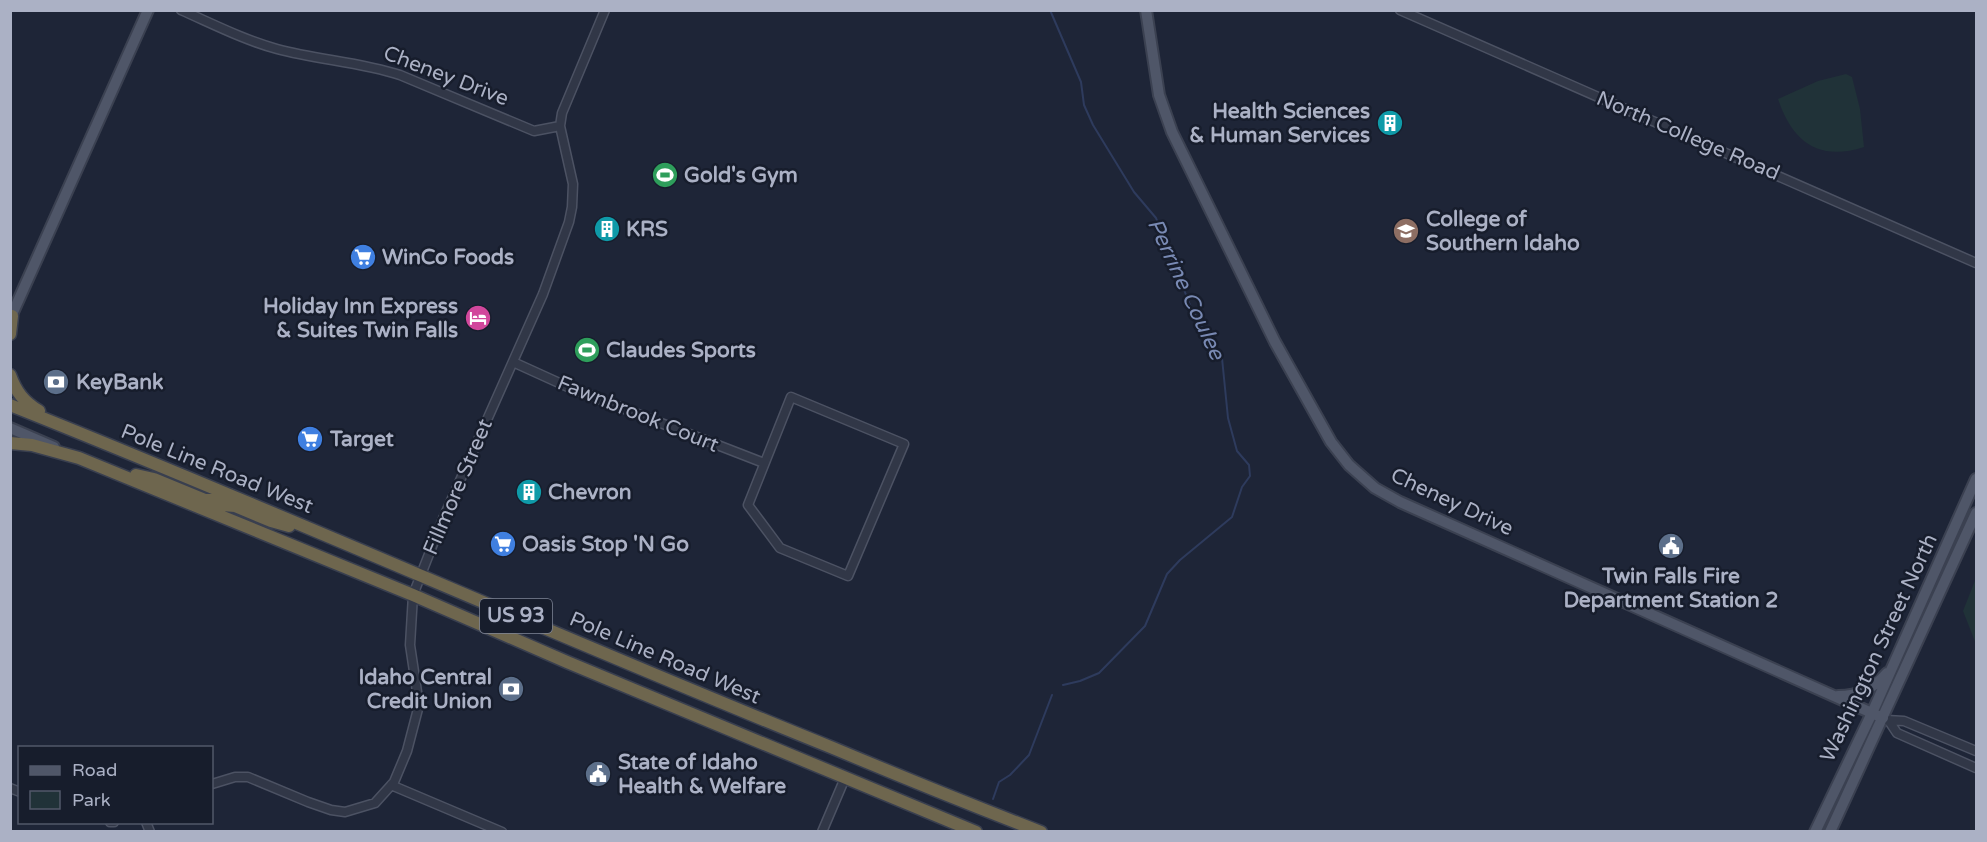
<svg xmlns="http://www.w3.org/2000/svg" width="1987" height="842" font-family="'Varela Round',sans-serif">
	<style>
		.green { fill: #203238 }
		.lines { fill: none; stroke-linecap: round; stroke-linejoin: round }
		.stream { stroke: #2e3b5d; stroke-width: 2 }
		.minor-casing { stroke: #4c5263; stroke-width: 11 }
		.major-casing { stroke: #3b4151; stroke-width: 14 }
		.highway-casing { stroke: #393f4f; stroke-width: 15 }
		.minor { stroke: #313747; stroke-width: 8 }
		.major { stroke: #4f5668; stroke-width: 10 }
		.highway { stroke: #6e664e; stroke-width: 12 }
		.labels { text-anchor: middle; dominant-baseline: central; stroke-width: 5; stroke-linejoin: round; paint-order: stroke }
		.shield { fill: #171d2c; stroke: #7f8597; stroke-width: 1.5 }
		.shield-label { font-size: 20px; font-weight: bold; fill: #abb1c5 }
		.street-label { font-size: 21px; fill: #abb1c5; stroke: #171d2c }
		.poi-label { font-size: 21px; font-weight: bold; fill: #abb1c5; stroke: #171d2c; text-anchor: start }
		.water-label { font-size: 22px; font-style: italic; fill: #798ab4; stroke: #171d2c }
	</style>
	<rect width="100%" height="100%" fill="#1e2537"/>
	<path class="green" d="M1846,74L1852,77L1860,109L1864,147C1818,162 1792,141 1778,99L1818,81Z
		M1976,578V644L1963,611Z"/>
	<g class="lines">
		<path class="stream" d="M1050,10L1081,82L1084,105L1093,125L1134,192L1156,218L1190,305L1206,335L1222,358L1228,418L1237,451L1249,465L1250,476L1242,487L1232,517L1180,560L1167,574L1145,626L1099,673L1080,681L1063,685
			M993,799L999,782L1010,775L1029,755L1052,695"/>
		<g class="minor-casing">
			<path id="minor" d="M181,10C213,24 244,40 277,49C318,60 361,62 400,75L534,131L560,126
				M1400,10L1976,263
				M513,362L568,387L764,463
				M791,397L904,444L848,576L780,548L748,505Z
				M1887,720L1904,721L1976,751
				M1889,721L1897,733L1976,768
				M212,784L235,777H248L308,802L331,810L345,812L375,803L394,782L407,751L419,705L410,645L413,595L442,521L543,294L569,222L572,207L573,184L560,126L562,113L605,10
				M391,785L502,832
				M10,788L20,792
				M110,822H114
				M146,822L150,832
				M822,832L845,778"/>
		</g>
		<g class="major-casing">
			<path id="major" d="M1146,10L1159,95L1172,132L1275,342L1331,442L1349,465L1375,488L1400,502L1883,718
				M10,319L148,10
				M10,428L54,447
				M1838,696C1859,696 1873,689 1887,673
				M1815,832L1872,713L1976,479
				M1830,832L1976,513"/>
		</g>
		<g class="highway-casing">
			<path id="highway" d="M10,334L12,316
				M10,375C16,392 24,402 39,411
				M10,405C287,515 557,637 833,748C902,777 971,805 1041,832
				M10,443L32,445L79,458L413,595L567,662L976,832
				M136,475L154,479L205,500H219L230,495
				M213,512L223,505L235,506L271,521L289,526"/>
		</g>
		<use href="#minor" class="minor"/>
		<use href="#major" class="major"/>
		<use href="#highway" class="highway"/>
	</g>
	<defs>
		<g id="building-disc" transform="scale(1.35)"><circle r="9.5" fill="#0f9aa8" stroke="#171d2c"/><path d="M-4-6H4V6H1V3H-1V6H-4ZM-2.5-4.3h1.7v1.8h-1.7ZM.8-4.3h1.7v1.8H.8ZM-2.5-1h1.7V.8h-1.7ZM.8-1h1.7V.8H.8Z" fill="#fff"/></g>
		<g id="stadium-disc" transform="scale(1.35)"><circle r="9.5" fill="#2e9e5b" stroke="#171d2c"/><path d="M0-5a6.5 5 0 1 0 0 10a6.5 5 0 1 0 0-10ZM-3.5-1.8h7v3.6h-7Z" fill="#fff"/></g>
		<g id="university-disc" transform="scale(1.35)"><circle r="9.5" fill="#8d6e63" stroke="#171d2c"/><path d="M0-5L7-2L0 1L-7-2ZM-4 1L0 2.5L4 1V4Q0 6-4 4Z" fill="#fff"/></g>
		<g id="supermarket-disc" transform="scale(1.35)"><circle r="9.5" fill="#3f7fe0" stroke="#171d2c"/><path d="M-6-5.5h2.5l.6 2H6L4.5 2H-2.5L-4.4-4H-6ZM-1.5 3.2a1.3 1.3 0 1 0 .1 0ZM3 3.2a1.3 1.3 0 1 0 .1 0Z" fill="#fff"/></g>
		<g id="hotel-disc" transform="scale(1.35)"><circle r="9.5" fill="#d1479c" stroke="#171d2c"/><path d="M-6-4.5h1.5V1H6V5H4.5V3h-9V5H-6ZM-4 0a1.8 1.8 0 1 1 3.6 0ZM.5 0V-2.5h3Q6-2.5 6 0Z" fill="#fff"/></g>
		<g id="bank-disc" transform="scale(1.35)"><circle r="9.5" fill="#5c6f8a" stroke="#171d2c"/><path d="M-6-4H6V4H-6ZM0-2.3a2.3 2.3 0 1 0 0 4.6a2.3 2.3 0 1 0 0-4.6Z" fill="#fff"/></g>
		<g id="civic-disc" transform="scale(1.35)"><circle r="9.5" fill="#5c6f8a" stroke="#171d2c"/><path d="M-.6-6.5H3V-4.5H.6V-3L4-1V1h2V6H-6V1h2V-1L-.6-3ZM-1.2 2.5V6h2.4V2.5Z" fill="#fff"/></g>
	</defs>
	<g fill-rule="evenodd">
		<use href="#building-disc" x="1390" y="123"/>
		<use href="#stadium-disc" x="665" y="175"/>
		<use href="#building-disc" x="607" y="229"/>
		<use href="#university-disc" x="1406" y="231"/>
		<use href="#supermarket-disc" x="363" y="257"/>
		<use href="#hotel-disc" x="478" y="318"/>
		<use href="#stadium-disc" x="587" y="350"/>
		<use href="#bank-disc" x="56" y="382"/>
		<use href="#supermarket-disc" x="310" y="439"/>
		<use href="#building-disc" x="529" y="492"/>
		<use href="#supermarket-disc" x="503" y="544"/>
		<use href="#civic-disc" x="1671" y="546"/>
		<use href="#bank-disc" x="511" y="689"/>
		<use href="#civic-disc" x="598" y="774"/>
	</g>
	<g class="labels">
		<rect class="shield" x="480" y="599" width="72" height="34" rx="4.5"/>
		<g class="shield-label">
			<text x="516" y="616">US 93</text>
		</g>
		<g class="street-label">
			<text transform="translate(446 76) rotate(21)">Cheney Drive</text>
			<text transform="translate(1688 136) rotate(23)">North College Road</text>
			<text transform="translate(638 414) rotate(22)">Fawnbrook Court</text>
			<text transform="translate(217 469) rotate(22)">Pole Line Road West</text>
			<text transform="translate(458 487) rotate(-67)">Fillmore Street</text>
			<text transform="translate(1452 502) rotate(25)">Cheney Drive</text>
			<text transform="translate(1879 648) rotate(-65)">Washington Street North</text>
			<text transform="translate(665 658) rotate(23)">Pole Line Road West</text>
		</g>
		<g class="poi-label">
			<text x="1370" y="111" text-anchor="end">Health Sciences<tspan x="1370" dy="24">&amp; Human Services</tspan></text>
			<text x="684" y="175">Gold's Gym</text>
			<text x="1426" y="219">College of<tspan x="1426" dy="24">Southern Idaho</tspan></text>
			<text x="626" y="229">KRS</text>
			<text x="382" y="257">WinCo Foods</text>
			<text x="458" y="306" text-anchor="end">Holiday Inn Express<tspan x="458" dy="24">&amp; Suites Twin Falls</tspan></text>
			<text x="606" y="350">Claudes Sports</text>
			<text x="76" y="382">KeyBank</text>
			<text x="330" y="439">Target</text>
			<text x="548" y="492">Chevron</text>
			<text x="522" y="544">Oasis Stop 'N Go</text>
			<text x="1671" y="576" text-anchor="middle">Twin Falls Fire<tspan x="1671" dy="24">Department Station 2</tspan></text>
			<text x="492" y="677" text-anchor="end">Idaho Central<tspan x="492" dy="24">Credit Union</tspan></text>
			<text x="618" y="762">State of Idaho<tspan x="618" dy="24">Health &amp; Welfare</tspan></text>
		</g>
		<g class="water-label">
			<text transform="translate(1186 289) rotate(65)">Perrine Coulee</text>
		</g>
	</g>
	<rect width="1987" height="842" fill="none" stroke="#abb1c5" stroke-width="24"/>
	<rect x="18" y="746" width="195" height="78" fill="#171d2c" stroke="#525869" stroke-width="1.5"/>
	<rect x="30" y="766" width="30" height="9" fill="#4f5668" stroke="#525869" stroke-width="1.5"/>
	<text x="72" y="776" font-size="18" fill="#abb1c5">Road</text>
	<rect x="30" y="791" width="30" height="18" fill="#203238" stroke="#525869" stroke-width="1.5"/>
	<text x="72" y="806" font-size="18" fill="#abb1c5">Park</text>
</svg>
